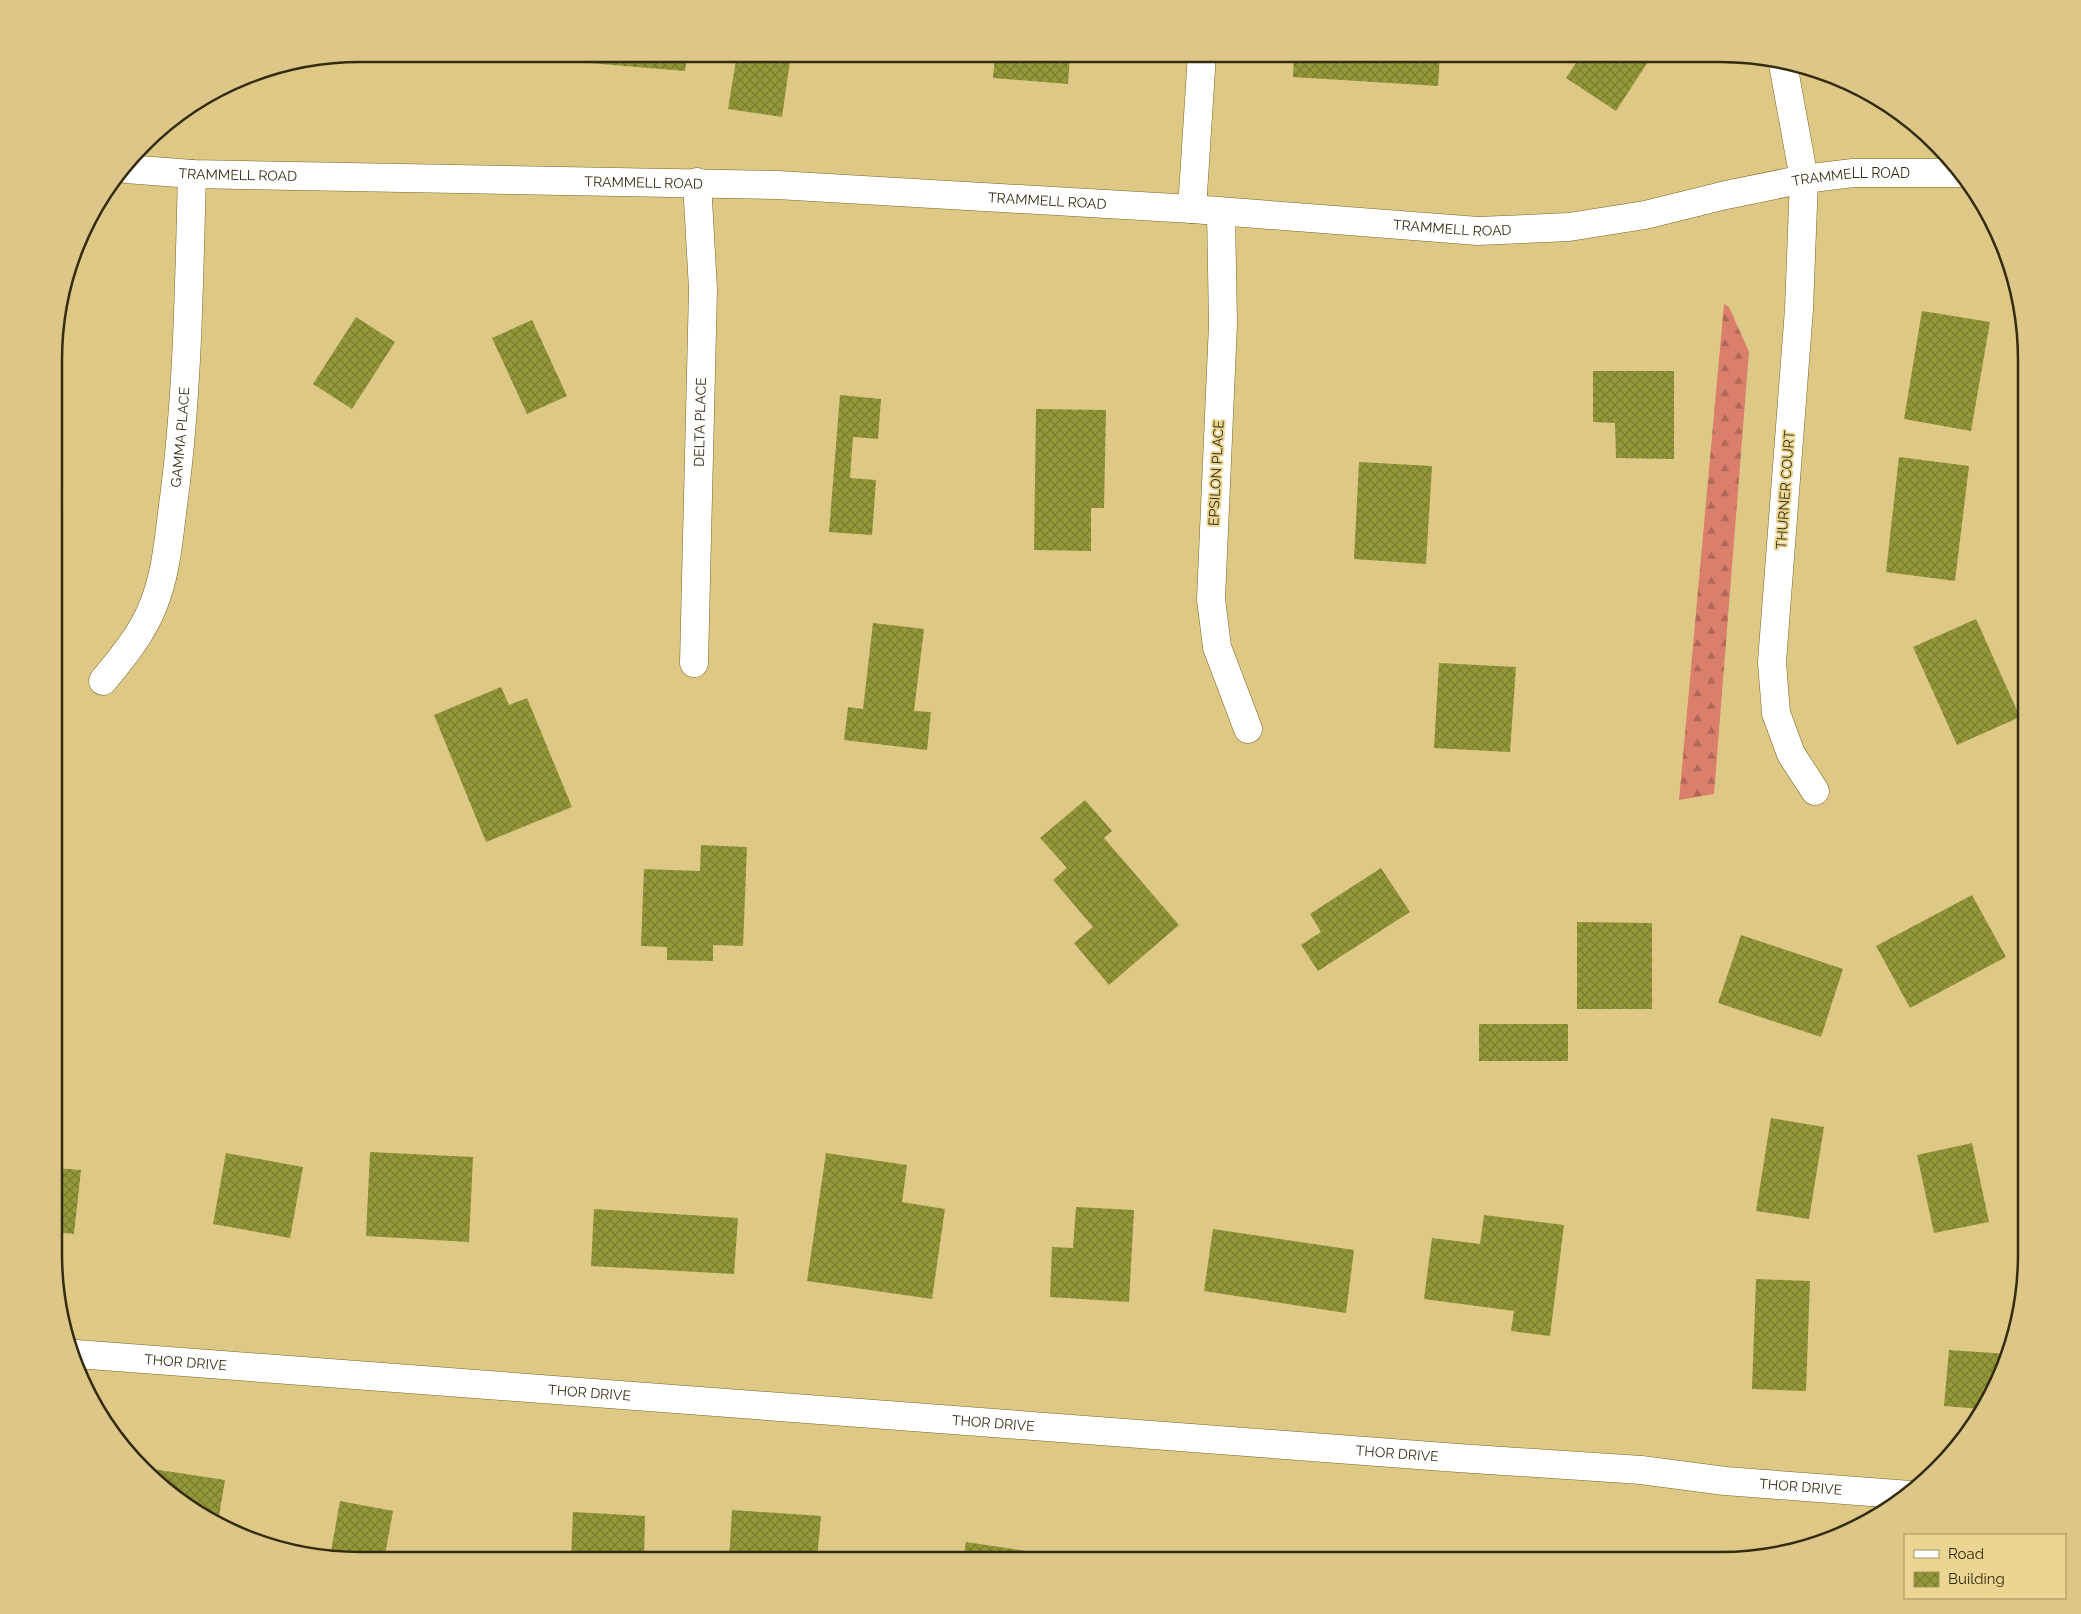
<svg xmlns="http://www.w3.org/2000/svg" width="2081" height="1614" font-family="Raleway,sans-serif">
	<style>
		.forest { fill: url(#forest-firs) }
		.building { fill: url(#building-cross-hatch) }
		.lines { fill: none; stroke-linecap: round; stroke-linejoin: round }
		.minor-casing { stroke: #7a6522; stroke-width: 29 }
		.tertiary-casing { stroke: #7a6522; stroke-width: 29 }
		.minor { stroke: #fff; stroke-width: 28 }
		.tertiary { stroke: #fff; stroke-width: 28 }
		.labels { text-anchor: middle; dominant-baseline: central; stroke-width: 4; stroke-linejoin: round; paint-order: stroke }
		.street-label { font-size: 14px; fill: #342b10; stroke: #ebd592 }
		.rim { fill: none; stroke: #342b10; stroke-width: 2.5 }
	</style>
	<defs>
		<pattern id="forest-firs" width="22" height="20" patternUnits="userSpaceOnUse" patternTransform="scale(1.25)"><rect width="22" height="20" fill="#db7f6d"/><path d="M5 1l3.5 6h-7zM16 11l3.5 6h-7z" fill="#b26858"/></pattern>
		<pattern id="building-cross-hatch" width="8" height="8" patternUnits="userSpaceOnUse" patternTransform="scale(1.25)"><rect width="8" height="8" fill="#949839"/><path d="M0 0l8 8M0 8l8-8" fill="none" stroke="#7a7c2f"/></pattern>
	</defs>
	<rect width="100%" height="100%" fill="#dec885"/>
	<path class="forest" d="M1724,304L1729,307L1749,352L1714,794L1679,800Z"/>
	<path class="building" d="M454,54H549V63L454,57Z
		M590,54H687L685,71L589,63Z
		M737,54H791L782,117L728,109Z
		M995,54H1070L1068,84L993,78Z
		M1294,54H1440L1438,86L1293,77Z
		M1582,54H1653L1616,111L1566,78Z
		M1922,311L1990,322L1971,431L1904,419Z
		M356,317L395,342L352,409L313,384Z
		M532,320L567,396L527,414L492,338Z
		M1593,371H1674V459L1616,458L1615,423L1593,422Z
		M840,395L881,399L878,439L853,437L850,478L876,480L872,535L829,532Z
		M1036,409L1106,410L1104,508H1091V551L1034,550Z
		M1899,457L1969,466L1955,581L1886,572Z
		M1359,462L1432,466L1426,564L1354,559Z
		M1976,619L2020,717L1957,745L1913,647Z
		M873,623L924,629L914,711L931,712L927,750L844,740L848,707L863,709Z
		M1439,663L1516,667L1510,752L1434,748Z
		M501,687L509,705L527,698L572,807L486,842L434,715Z
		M1085,800L1112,831L1104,838L1179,925L1109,985L1074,943L1093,927L1053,880L1067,868L1040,838Z
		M701,845L747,847L743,946L713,945V961L667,960V947L641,946L644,869L700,871Z
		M55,853L62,857L55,868Z
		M1381,868L1410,912L1318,971L1301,945L1321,932L1310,914Z
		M1972,895L2006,957L1910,1008L1876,946Z
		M1577,922L1652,923V1009H1577Z
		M1741,935L1843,969L1821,1037L1718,1003Z
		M1479,1024H1568V1061H1479Z
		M1771,1118L1824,1127L1809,1219L1756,1211Z
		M1972,1143L1989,1222L1934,1233L1917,1155Z
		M370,1152L473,1157L469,1242L366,1236Z
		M226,1153L303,1167L290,1238L213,1224Z
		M826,1153L907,1165L902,1202L945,1209L932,1299L807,1281Z
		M55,1168L81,1170L74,1234L55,1232Z
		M1076,1207L1134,1210L1129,1302L1050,1297L1052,1247L1073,1248Z
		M594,1209L738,1218L734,1274L591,1266Z
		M1484,1215L1564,1225L1550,1336L1511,1331L1514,1311L1424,1299L1432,1238L1480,1244Z
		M1213,1229L1354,1250L1346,1313L1204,1291Z
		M1756,1279L1810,1281L1806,1391L1752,1389Z
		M1949,1350L2008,1354L2004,1371L1981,1409L1944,1406Z
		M146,1468L225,1480L218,1522L158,1484Z
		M340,1501L393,1511L384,1560H341L330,1557Z
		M732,1510L821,1516L817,1560H729Z
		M573,1512L645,1516L644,1560H571Z
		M966,1542L1052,1555L1051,1560H963Z"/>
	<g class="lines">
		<g class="minor-casing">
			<g id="minor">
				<path d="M1783,64L1804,179L1799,309L1772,662L1776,713L1791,754L1815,791"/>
				<path d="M1192,209L1202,54"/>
				<path d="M1221,212L1223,324L1211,599L1217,647L1248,729"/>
				<path id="s1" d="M694,663L703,289L697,182"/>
				<path id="s2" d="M103,681C122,658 142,634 153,606C167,572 169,534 174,498C188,390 189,282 192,174"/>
				<path id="s3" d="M76,1354L1458,1458L1641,1470L1725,1481L1910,1495"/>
			</g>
		</g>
		<g class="tertiary-casing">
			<g id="tertiary">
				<path id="s4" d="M126,169L192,174L777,185L1192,209L1478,231L1569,227L1645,215L1726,195L1804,179L1853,173H1963"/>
			</g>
		</g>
		<use href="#minor" class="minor"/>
		<use href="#tertiary" class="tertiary"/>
	</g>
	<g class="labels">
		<g class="street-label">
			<text stroke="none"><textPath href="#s4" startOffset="112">TRAMMELL ROAD</textPath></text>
			<text stroke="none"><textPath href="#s4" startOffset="1732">TRAMMELL ROAD</textPath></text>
			<text stroke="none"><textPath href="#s4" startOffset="518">TRAMMELL ROAD</textPath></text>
			<text stroke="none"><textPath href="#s4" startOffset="922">TRAMMELL ROAD</textPath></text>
			<text stroke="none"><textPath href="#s4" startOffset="1328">TRAMMELL ROAD</textPath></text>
			<text stroke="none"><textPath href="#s1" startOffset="241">DELTA PLACE</textPath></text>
			<text stroke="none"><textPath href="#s2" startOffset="262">GAMMA PLACE</textPath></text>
			<text transform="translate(1216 473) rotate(-87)">EPSILON PLACE</text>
			<text transform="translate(1785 490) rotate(-86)">THURNER COURT</text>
			<text stroke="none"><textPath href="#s3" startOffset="110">THOR DRIVE</textPath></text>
			<text stroke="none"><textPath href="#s3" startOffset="515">THOR DRIVE</textPath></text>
			<text stroke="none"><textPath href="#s3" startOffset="920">THOR DRIVE</textPath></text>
			<text stroke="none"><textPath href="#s3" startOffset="1325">THOR DRIVE</textPath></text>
			<text stroke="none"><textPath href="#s3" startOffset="1730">THOR DRIVE</textPath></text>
		</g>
	</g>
	<path d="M0 0H2081V1614H0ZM360 62H1720A298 298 0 0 1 2018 360V1254A298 298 0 0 1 1720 1552H360A298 298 0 0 1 62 1254V360A298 298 0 0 1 360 62Z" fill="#dcc788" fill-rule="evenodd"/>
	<path class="rim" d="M360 62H1720A298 298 0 0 1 2018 360V1254A298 298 0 0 1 1720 1552H360A298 298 0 0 1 62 1254V360A298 298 0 0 1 360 62Z"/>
	<rect x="1904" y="1534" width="162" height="65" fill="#ebd592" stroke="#a2915e"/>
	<rect x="1914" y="1550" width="25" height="8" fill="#ffffff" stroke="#a2915e"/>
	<text x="1948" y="1559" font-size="15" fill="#342b10">Road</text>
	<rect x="1914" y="1572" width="25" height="15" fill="url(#building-cross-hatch)" stroke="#a2915e"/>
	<text x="1948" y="1584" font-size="15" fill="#342b10">Building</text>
</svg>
